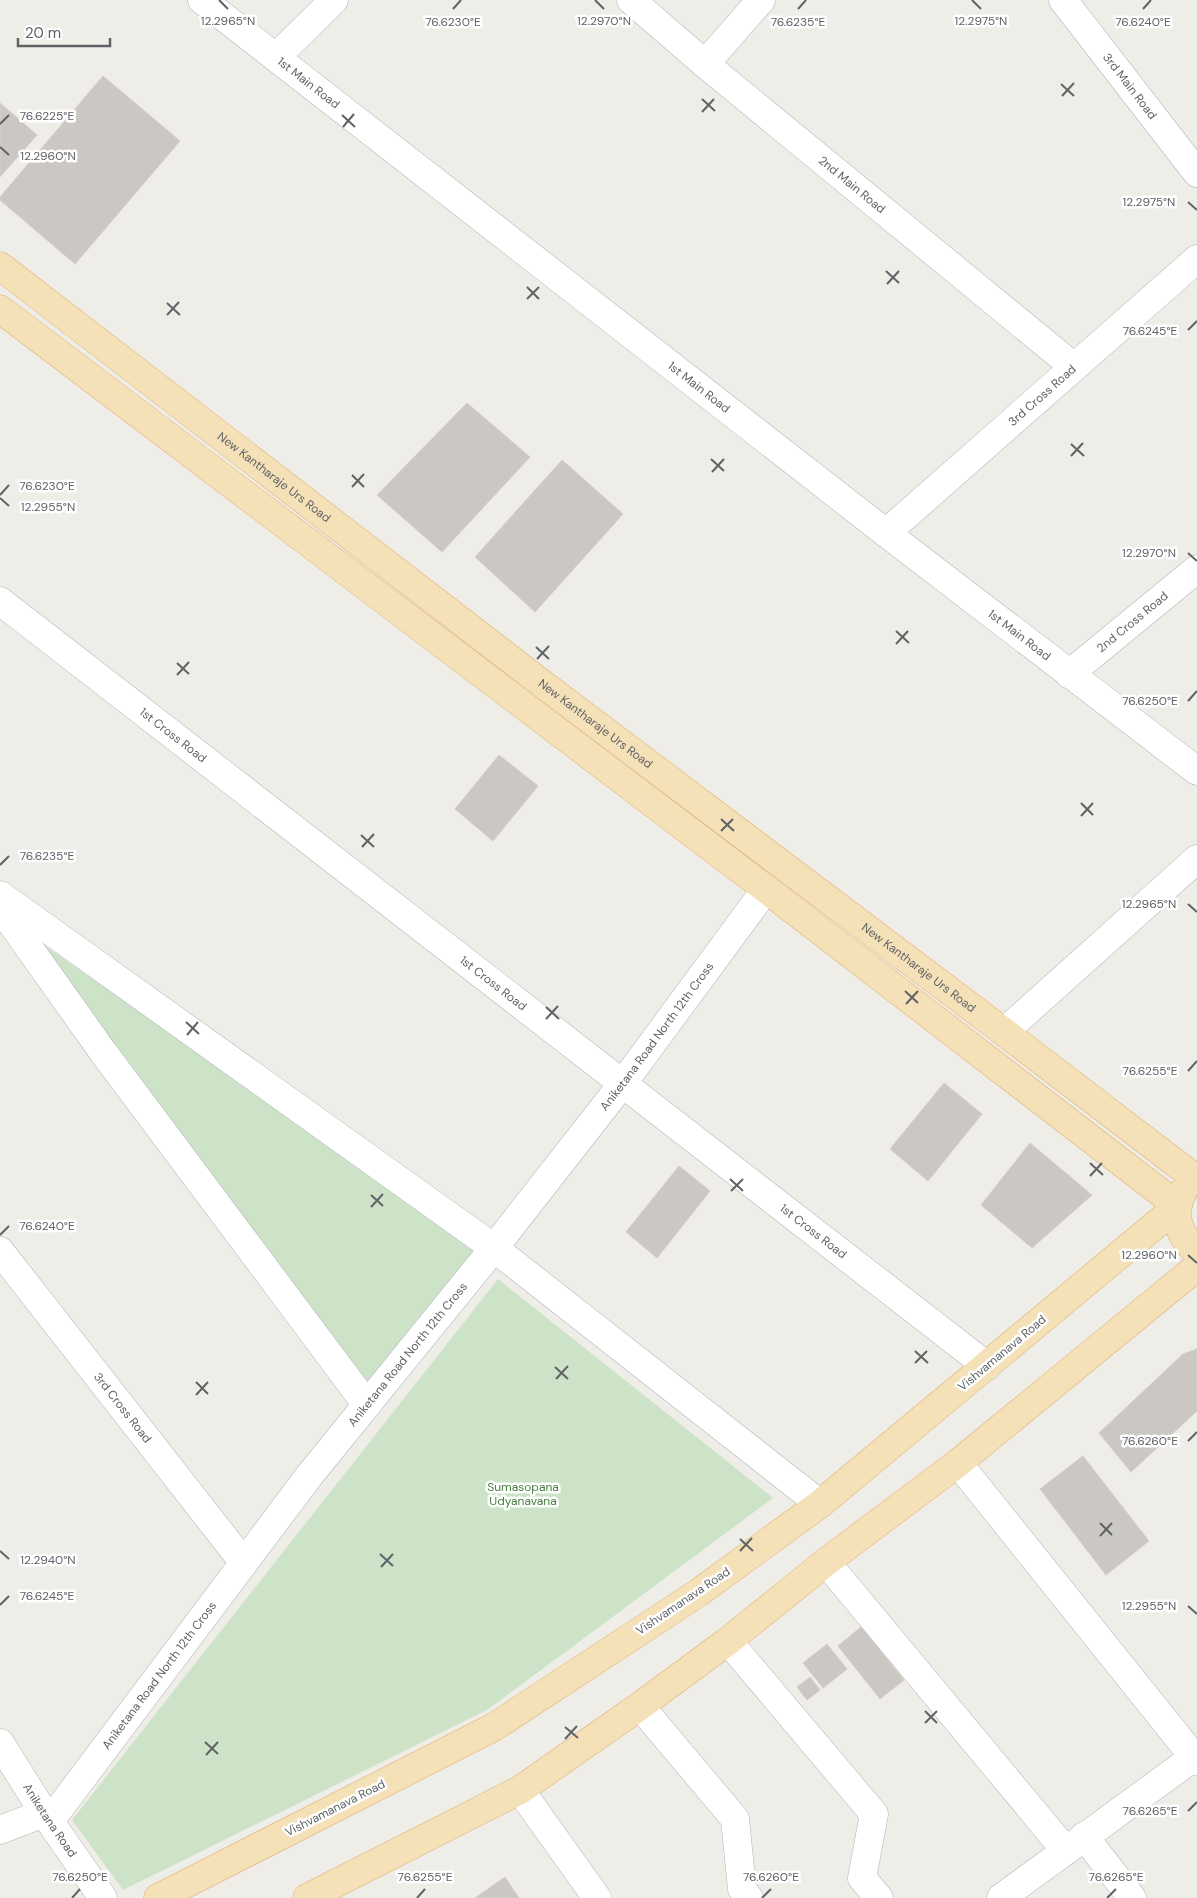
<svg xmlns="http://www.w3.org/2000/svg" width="1197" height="1898" font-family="'DM Sans',sans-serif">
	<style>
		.green { fill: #cce3c8 }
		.building { fill: #cbc8c4; stroke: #d3cec7 }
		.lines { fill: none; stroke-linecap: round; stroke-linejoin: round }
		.minor-casing { stroke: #b3b5b8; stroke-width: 29 }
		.major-casing { stroke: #e0af71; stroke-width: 29 }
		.minor { stroke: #fff; stroke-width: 28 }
		.major { stroke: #f5e1b8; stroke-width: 28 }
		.ticks { fill: none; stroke: #5f6366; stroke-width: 2 }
		.labels { text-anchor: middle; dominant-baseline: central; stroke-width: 5; stroke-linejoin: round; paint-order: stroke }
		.street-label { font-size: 12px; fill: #5f6366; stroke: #fff }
		.park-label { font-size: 12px; fill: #498242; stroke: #fff }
		.ticks-label { font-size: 12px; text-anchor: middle; fill: #5f6366; stroke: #fff; stroke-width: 5; stroke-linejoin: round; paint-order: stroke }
	</style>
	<rect width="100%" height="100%" fill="#efede8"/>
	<path class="green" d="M41,943L477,1248L366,1387Z
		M498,1279L773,1498L487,1710L123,1890L72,1820Z"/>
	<path class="building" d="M103,76L180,141L75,264L0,200V197Z
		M0,103L37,135L0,177Z
		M467,403L530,457L442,552L377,495Z
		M562,460L623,514L535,612L475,557Z
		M499,755L538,786L493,841L455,809Z
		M944,1083L982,1114L928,1181L890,1149Z
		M1030,1143L1092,1195L1032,1248L981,1205Z
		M679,1166L710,1191L657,1258L626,1232Z
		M1197,1349V1411L1131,1472L1099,1433L1183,1354Z
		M1083,1456L1149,1541L1106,1575L1040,1489Z
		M861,1627L904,1680L880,1699L838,1646Z
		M827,1644L847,1669L823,1688L803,1663Z
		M810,1677L820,1690L807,1700L797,1687Z
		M505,1877L519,1898H475Z"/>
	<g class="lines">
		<g class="minor-casing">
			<g id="minor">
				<path id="s1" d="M202,0L886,533L1197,771"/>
				<path id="s2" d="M631,0L705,64L1074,367"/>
				<path id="s3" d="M1063,0L1197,173"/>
				<path d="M276,57L334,0"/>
				<path d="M705,64L761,0"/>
				<path id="s4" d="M886,533L1197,259"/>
				<path id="s5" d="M0,601L987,1366"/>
				<path id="s6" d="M1069,674L1197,569"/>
				<path d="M0,895L494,1248L820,1504"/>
				<path d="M0,907L103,1052L367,1405"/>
				<path d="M1004,1032L1197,859"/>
				<path id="s7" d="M0,1251L244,1563"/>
				<path d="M958,1463L1197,1761"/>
				<path d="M826,1562L1066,1851"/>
				<path d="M728,1641L874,1814L862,1878L879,1898"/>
				<path d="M640,1706L735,1819L742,1889L749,1898"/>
				<path id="s8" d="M0,1743L44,1813L103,1898"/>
				<path d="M520,1790L597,1898"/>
				<path id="s9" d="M50,1821L309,1476L494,1248L623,1083L766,889"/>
				<path d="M0,1830L44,1813"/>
				<path d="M1084,1836L1132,1898"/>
				<path d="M1001,1898L1194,1757"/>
			</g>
		</g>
		<g class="major-casing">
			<g id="major">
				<path id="s10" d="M0,266L540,682L1004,1032L1195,1178"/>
				<path d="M0,309L766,889L1178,1206L820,1504L698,1593L494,1727L158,1898"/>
				<path d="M1183,1192C1170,1214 1180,1237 1197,1252"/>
				<path d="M307,1898L520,1790L640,1706L728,1641L826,1562L958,1463L1197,1267"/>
			</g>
		</g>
		<use href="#minor" class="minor"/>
		<use href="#major" class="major"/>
	</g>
	<path class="ticks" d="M219,0L228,9M595,0L604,9M972,0L981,9M453,9L461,0M798,9L806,0M1143,9L1151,0M1061,84L1074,96M1062,96L1074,83M702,99L715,111M702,112L714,99M342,115L355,127M0,124L9,115M343,127L354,114M0,147L9,155M1188,202L1197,210M886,271L899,283M887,284L899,271M527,287L539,299M527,299L539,287M167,303L180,315M167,315L179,302M1188,330L1197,321M1071,444L1084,456M1071,456L1083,443M711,459L724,471M712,472L724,459M352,475L364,487M352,487L364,474M0,495L9,485M0,498L9,506M1188,553L1197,561M896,631L909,643M896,644L908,631M536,647L549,659M537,659L549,646M177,663L189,674M177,675L189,662M1188,701L1197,691M1081,803L1093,815M1081,816L1093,803M721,819L734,831M721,831L733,819M361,835L374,847M362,847L374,834M0,865L9,856M1188,904L1197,912M905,991L918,1003M906,1004L918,991M546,1007L559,1019M546,1019L558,1006M186,1022L199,1034M187,1035L198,1022M1188,1071L1197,1061M1090,1163L1103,1175M1090,1176L1102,1163M730,1179L743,1191M731,1191L743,1179M371,1195L383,1206M371,1207L383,1194M0,1235L9,1226M1188,1255L1197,1263M915,1351L928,1363M915,1363L927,1351M555,1367L568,1379M556,1379L568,1366M196,1382L208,1394M196,1395L208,1382M1188,1441L1197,1432M1100,1523L1112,1535M1100,1536L1112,1523M740,1539L753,1551M0,1551L9,1559M740,1551L752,1538M380,1554L393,1566M381,1567L393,1554M0,1605L9,1596M1188,1606L1197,1614M925,1711L937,1723M925,1723L937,1711M565,1727L578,1738M565,1739L577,1726M205,1742L218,1754M206,1755L218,1742M1188,1811L1197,1802M72,1898L80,1889M417,1898L425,1889M762,1898L771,1889M1107,1898L1116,1889"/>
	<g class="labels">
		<g class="street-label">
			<text stroke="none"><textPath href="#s1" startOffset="135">1st Main Road</textPath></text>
			<text stroke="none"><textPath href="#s3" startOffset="109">3rd Main Road</textPath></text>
			<text stroke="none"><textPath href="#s2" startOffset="288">2nd Main Road</textPath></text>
			<text stroke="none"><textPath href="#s1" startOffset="630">1st Main Road</textPath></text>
			<text stroke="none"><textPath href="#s4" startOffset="208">3rd Cross Road</textPath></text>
			<text stroke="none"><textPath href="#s10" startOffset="346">New Kantharaje Urs Road</textPath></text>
			<text stroke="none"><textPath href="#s6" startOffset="82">2nd Cross Road</textPath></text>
			<text stroke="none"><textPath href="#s1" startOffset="1035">1st Main Road</textPath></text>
			<text stroke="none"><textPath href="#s10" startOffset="751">New Kantharaje Urs Road</textPath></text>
			<text stroke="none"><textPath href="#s5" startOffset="219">1st Cross Road</textPath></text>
			<text stroke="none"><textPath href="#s10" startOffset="1156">New Kantharaje Urs Road</textPath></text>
			<text stroke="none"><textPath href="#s5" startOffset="624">1st Cross Road</textPath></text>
			<text stroke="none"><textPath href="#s9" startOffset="992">Aniketana Road North 12th Cross</textPath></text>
			<text stroke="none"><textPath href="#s5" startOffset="1029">1st Cross Road</textPath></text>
			<text transform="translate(1002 1353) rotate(-40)">Vishvamanava Road</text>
			<text stroke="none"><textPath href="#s9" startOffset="588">Aniketana Road North 12th Cross</textPath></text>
			<text stroke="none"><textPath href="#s7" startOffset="199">3rd Cross Road</textPath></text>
			<text transform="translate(683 1601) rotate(-34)">Vishvamanava Road</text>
			<text stroke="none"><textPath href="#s9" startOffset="182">Aniketana Road North 12th Cross</textPath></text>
			<text transform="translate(335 1808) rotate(-27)">Vishvamanava Road</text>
			<text stroke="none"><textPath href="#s8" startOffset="92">Aniketana Road</textPath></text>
		</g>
		<g class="park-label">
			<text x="523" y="1487">Sumasopana<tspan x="523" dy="14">Udyanavana</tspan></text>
		</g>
	</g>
	<g class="ticks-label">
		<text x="228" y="25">12.2965°N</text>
		<text x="604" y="25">12.2970°N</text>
		<text x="981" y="25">12.2975°N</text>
		<text x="453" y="26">76.6230°E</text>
		<text x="798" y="26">76.6235°E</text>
		<text x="1143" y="26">76.6240°E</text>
		<text x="47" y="120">76.6225°E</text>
		<text x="48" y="160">12.2960°N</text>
		<text x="1149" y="206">12.2975°N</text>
		<text x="1150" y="335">76.6245°E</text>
		<text x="47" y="490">76.6230°E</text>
		<text x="48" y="511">12.2955°N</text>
		<text x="1149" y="557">12.2970°N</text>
		<text x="1150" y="705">76.6250°E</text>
		<text x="47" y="860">76.6235°E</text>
		<text x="1149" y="908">12.2965°N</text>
		<text x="1150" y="1075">76.6255°E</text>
		<text x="47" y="1230">76.6240°E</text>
		<text x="1149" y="1259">12.2960°N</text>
		<text x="1150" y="1445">76.6260°E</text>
		<text x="48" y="1564">12.2940°N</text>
		<text x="47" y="1600">76.6245°E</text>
		<text x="1149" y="1610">12.2955°N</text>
		<text x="1150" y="1815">76.6265°E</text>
		<text x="80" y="1881">76.6250°E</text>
		<text x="425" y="1881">76.6255°E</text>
		<text x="771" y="1881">76.6260°E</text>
		<text x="1116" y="1881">76.6265°E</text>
	</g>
	<path d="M18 38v8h92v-8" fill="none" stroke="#5f6366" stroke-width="2.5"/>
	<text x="25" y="38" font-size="15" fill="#5f6366" stroke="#ffffff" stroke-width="4" paint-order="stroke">20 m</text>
</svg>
